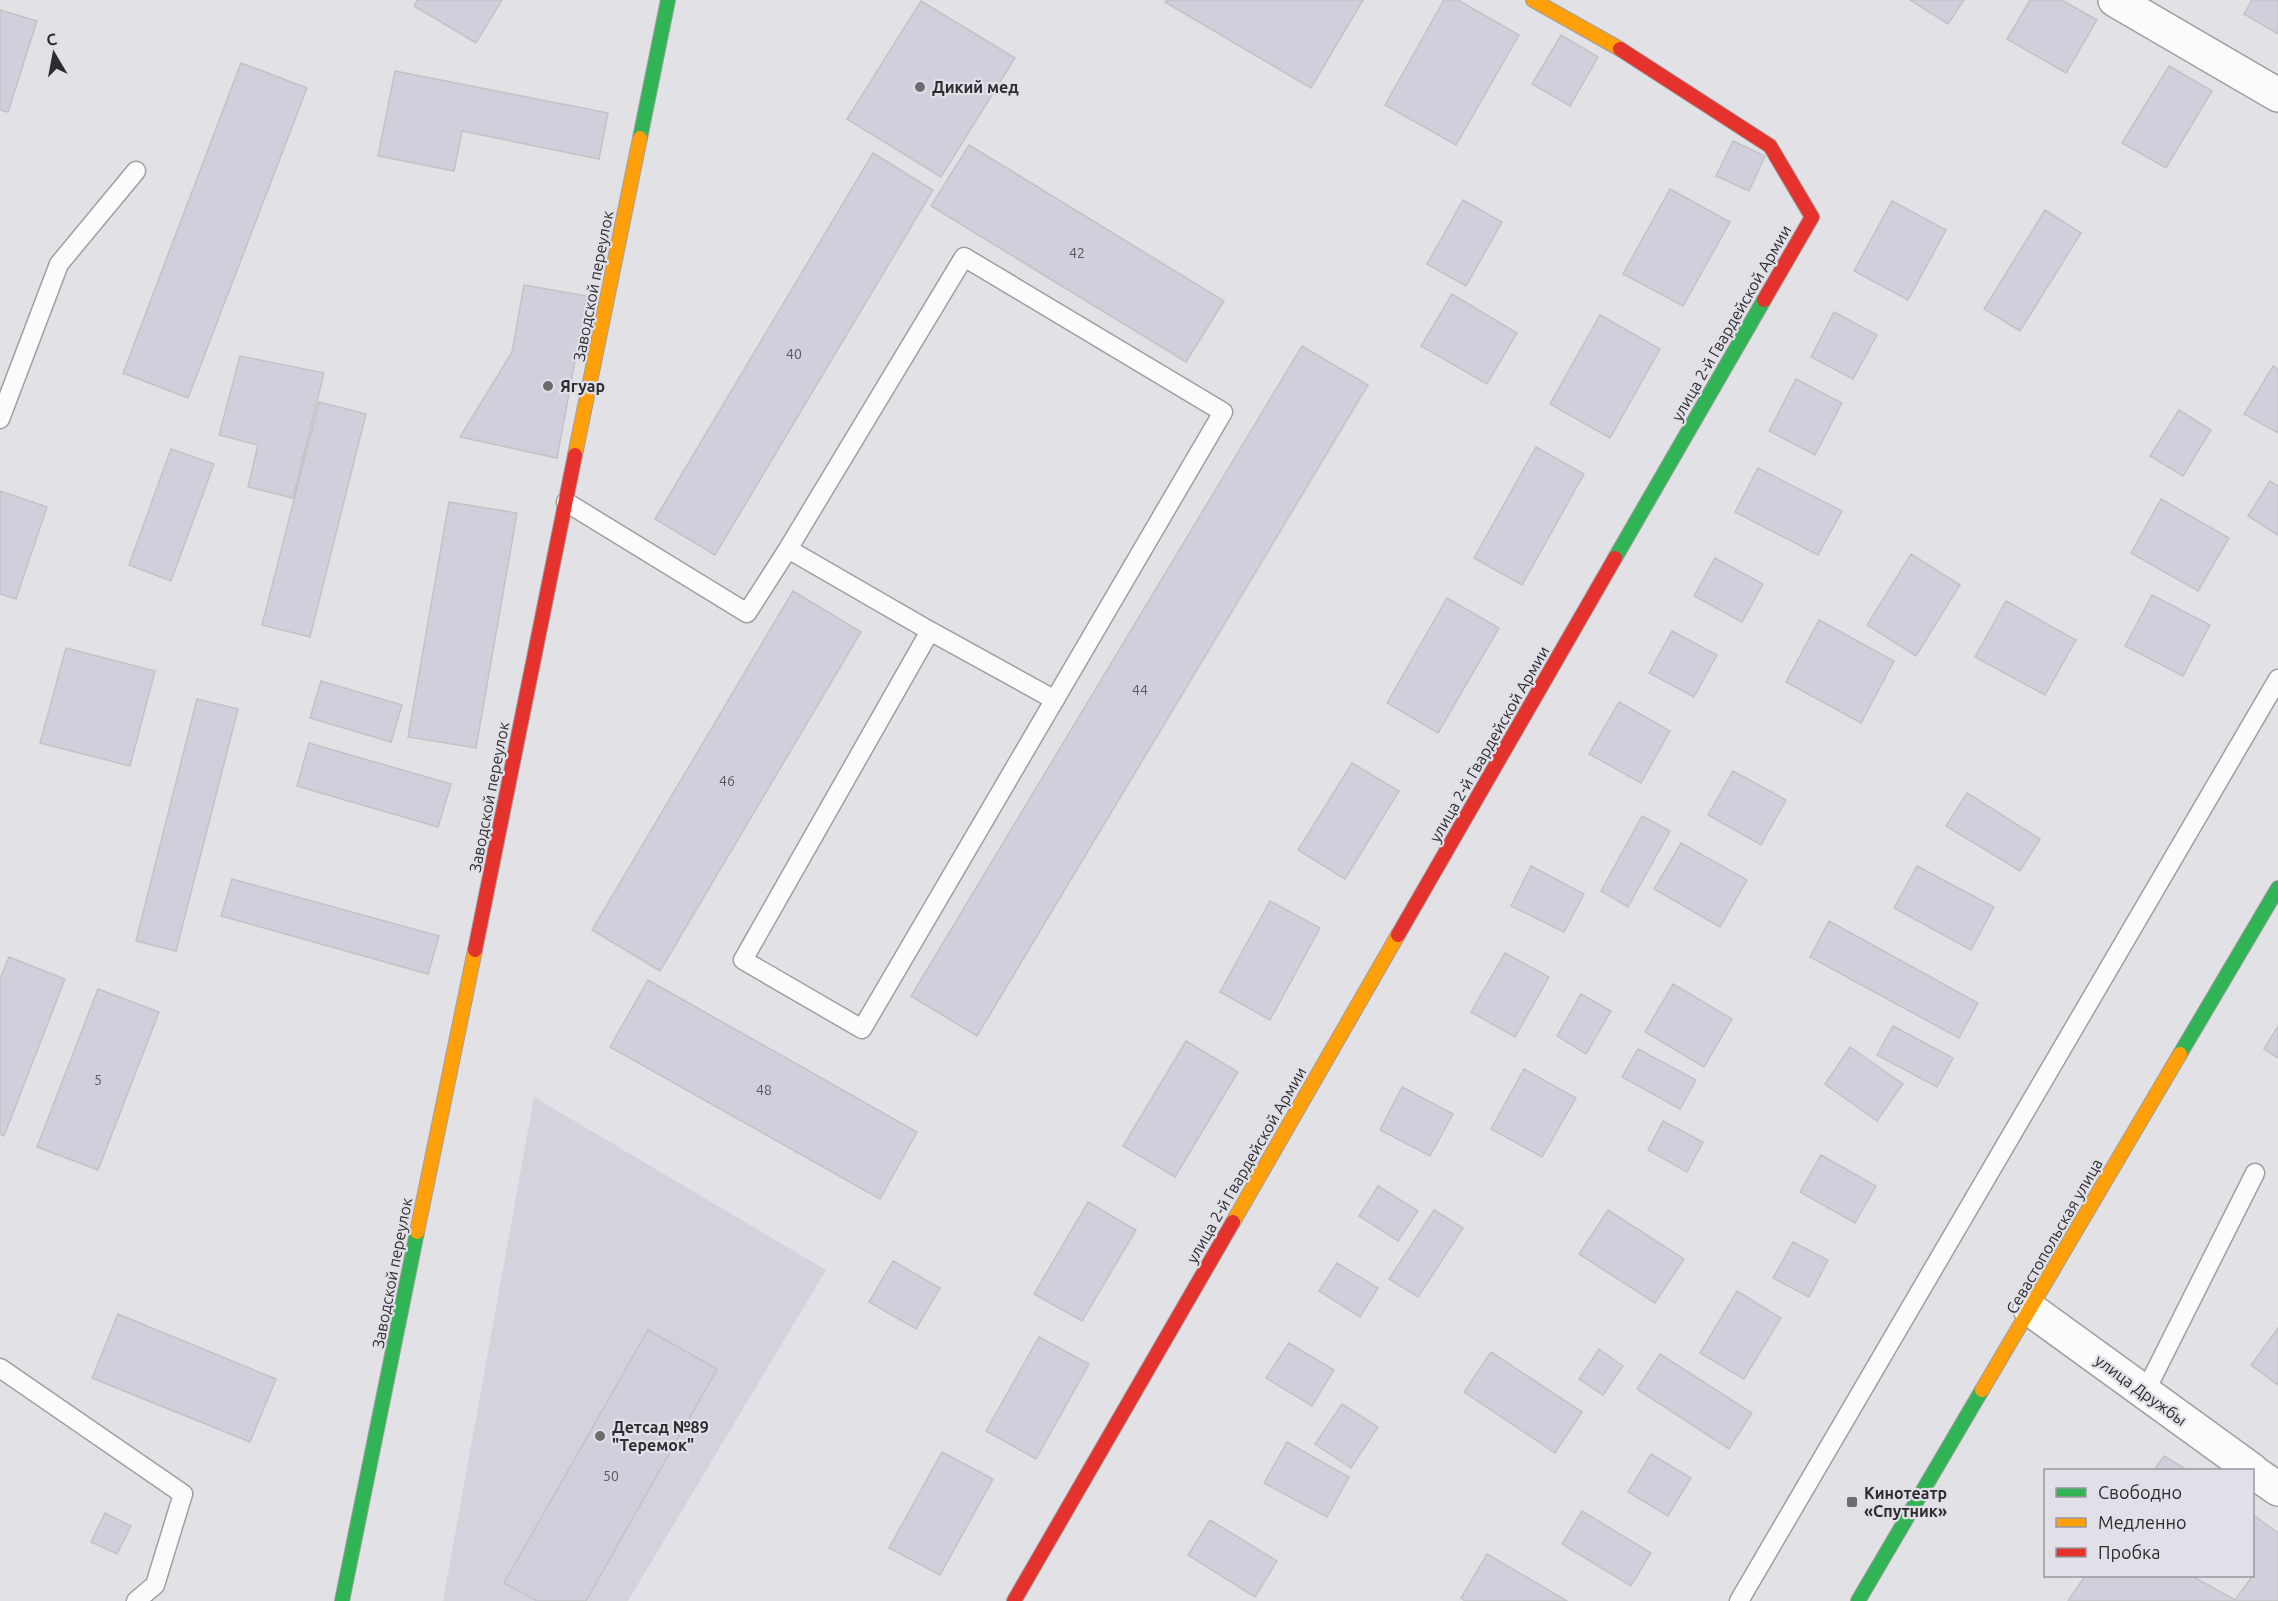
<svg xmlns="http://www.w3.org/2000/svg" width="2278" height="1601" font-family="Ubuntu,sans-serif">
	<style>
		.built { fill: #d4d3dd }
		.building { fill: #d0cfdc; stroke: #c3c3c6; stroke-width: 1.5 }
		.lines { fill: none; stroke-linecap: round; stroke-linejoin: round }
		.lane-casing { stroke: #9f9fa2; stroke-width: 21 }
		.street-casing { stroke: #9f9fa2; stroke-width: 36 }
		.fast-casing { stroke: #9f9fa2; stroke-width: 16 }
		.slow-casing { stroke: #9f9fa2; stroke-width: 16 }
		.jam-casing { stroke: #9f9fa2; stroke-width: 16 }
		.lane { stroke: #fbfbfb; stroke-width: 18 }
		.street { stroke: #fbfbfb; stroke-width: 33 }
		.fast { stroke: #30b455; stroke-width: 14 }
		.slow { stroke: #ff9f0a; stroke-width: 14 }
		.jam { stroke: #e5322d; stroke-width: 14 }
		.poi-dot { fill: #6c6c6f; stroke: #e1e0e8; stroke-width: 2 }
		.labels { text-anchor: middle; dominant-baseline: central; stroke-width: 4.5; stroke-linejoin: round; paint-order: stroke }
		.number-label { font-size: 14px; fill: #58575d }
		.poi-label { font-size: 16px; font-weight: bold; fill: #2d2c2f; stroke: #e1e0e8; text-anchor: start }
		.street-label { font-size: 16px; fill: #2d2c2f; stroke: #e1e0e8 }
	</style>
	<rect width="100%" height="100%" fill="#e2e2e6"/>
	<path class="built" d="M534,1097L826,1270L628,1601H443Z"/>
	<path class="building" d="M417,0H502L476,43L414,6Z
		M1167,0H1363L1311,88L1165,2Z
		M1444,0H1458L1519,35L1456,145L1385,105Z
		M1910,0H1964L1948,24Z
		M2030,0H2062L2097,20L2066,73L2007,39Z
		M2252,0H2278V34L2244,14Z
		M921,1L1015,58L941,177L847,119Z
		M0,10L37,21L8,112L0,110Z
		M1561,35L1598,57L1570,106L1532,84Z
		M241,63L307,88L188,398L123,373Z
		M2169,66L2212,91L2166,168L2122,143Z
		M395,71L608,113L599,159L462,131L454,171L378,156Z
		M1733,141L1765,156L1749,191L1716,176Z
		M969,145L1224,301L1186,362L931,206Z
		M873,153L933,190L715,555L655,519Z
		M1670,189L1730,222L1683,306L1623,274Z
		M1463,200L1502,222L1466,286L1427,264Z
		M1892,201L1946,230L1908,300L1854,271Z
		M2045,210L2081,233L2020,331L1984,309Z
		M524,285L587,296L557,458L460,437L512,352Z
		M1452,294L1517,333L1487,384L1421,346Z
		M1834,312L1877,335L1853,379L1811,357Z
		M1600,315L1660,349L1610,438L1550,404Z
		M1302,346L1368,385L977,1036L911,996Z
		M240,356L324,373L293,498L248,487L258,445L219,435Z
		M2273,366L2278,369V433L2244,414Z
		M1796,379L1842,403L1815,455L1769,431Z
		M319,402L366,414L310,637L262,625Z
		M2179,410L2211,430L2183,476L2150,456Z
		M1536,447L1584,474L1522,585L1474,558Z
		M171,449L214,464L171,581L129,565Z
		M1758,468L1842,511L1818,555L1735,512Z
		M2270,481L2278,486V535L2248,516Z
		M0,491L47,507L16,599L0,594Z
		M2161,499L2229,538L2198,591L2131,553Z
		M449,502L517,513L476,748L408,737Z
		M1911,554L1960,585L1916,656L1867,625Z
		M1715,558L1763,584L1742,622L1694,596Z
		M793,591L861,632L660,971L592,930Z
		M2152,595L2210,625L2183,676L2125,646Z
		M1447,598L1499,628L1438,733L1387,703Z
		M2006,601L2076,640L2045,695L1975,657Z
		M1819,620L1894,661L1861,723L1786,682Z
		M1672,631L1717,655L1694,697L1649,673Z
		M66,648L155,671L130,766L40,743Z
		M321,681L402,705L391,742L310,718Z
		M197,699L238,709L176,951L136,941Z
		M1619,702L1670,731L1641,783L1589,754Z
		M309,743L451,784L438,827L297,786Z
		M1352,763L1399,791L1345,879L1298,850Z
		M1733,771L1786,800L1761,845L1708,815Z
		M1967,793L2040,839L2020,871L1946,826Z
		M1642,816L1670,831L1628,907L1601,891Z
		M1681,843L1747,880L1720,927L1654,889Z
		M1531,866L1584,894L1564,932L1511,906Z
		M1917,866L1994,907L1971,950L1894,908Z
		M232,879L439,936L428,974L221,916Z
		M1270,901L1320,928L1270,1020L1220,992Z
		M1829,921L1978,1003L1959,1038L1810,957Z
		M1505,953L1549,977L1515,1037L1471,1012Z
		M9,957L65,979L4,1136L0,1134V979Z
		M648,980L917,1132L880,1199L610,1047Z
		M1673,984L1732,1019L1704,1067L1645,1032Z
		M98,989L159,1012L98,1170L37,1147Z
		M1581,994L1611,1011L1586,1054L1557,1036Z
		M1893,1026L1953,1058L1937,1087L1877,1055Z
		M2278,1026V1058L2264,1049Z
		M1186,1041L1238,1072L1175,1177L1123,1146Z
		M1850,1047L1903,1084L1877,1121L1825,1084Z
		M1638,1049L1696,1080L1680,1109L1622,1077Z
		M1524,1069L1576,1098L1542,1157L1491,1129Z
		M1402,1087L1453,1114L1430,1156L1380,1130Z
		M1663,1121L1703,1142L1687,1172L1648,1150Z
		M1821,1155L1876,1186L1855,1223L1800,1192Z
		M1378,1186L1418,1211L1398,1241L1359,1216Z
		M1088,1202L1136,1230L1082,1321L1034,1294Z
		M1434,1210L1463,1228L1418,1297L1389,1279Z
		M1608,1210L1684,1259L1655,1303L1579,1254Z
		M1793,1242L1828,1260L1809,1297L1773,1278Z
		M893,1261L940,1288L916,1329L869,1302Z
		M1337,1263L1378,1288L1360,1317L1319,1291Z
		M1737,1291L1781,1318L1744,1379L1700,1353Z
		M118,1314L276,1379L250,1442L92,1378Z
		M2278,1328V1385L2251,1365Z
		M648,1330L717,1369L586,1601H537L504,1583Z
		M1039,1337L1089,1364L1036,1459L986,1431Z
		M1289,1343L1334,1370L1312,1406L1266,1378Z
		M1599,1349L1623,1366L1603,1395L1579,1379Z
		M1491,1352L1582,1412L1555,1453L1464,1392Z
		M1660,1354L1752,1413L1729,1449L1637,1389Z
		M1342,1404L1378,1427L1351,1468L1315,1444Z
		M1287,1442L1349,1477L1327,1517L1264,1483Z
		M942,1452L993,1479L940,1575L889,1548Z
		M1651,1454L1691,1478L1668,1516L1628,1492Z
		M2164,1456L2187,1470H2154Z
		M1582,1511L1651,1553L1631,1586L1562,1544Z
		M105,1513L131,1526L117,1554L91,1542Z
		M2252,1514L2278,1533V1601H2068L2085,1576H2192L2235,1600L2254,1574Z
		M1210,1520L1277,1561L1255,1597L1188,1555Z
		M1487,1554L1567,1601H1465L1461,1598Z"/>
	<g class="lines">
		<g class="lane-casing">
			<path id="lane" d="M0,419L59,264L136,171
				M566,502L747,613L788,549L930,631L743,960L862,1029L1223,412L964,257L788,549
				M930,631L1055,700
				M0,1368L183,1494L155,1585L136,1601
				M2145,1392L2255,1173
				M1739,1601L2278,679"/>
		</g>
		<g class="street-casing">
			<path id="street" d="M2115,0L2278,95
				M2030,1309L2252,1470
				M2252,1471L2278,1489"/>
		</g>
		<g class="fast-casing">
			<path id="fast" d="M640,138L668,0
				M1615,558L1764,300
				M2180,1054L2278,888
				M342,1601L417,1232
				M1858,1601L1982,1390"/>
		</g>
		<g class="slow-casing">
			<path id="slow" d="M1533,0L1620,49
				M575,455L640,138
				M1233,1222L1398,935
				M417,1232L475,950
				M1982,1390L2180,1054"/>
		</g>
		<g class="jam-casing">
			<path id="jam" d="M1620,49L1770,146L1812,217L1764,300
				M1398,935L1615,558
				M475,950L575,455
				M1014,1601L1233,1222"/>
		</g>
		<use href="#lane" class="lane"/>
		<use href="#street" class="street"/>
		<use href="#fast" class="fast"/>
		<use href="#slow" class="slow"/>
		<use href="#jam" class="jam"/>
	</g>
	<g class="poi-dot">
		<circle cx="920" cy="87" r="6"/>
		<circle cx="548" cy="386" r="6"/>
		<circle cx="600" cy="1436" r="6"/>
		<rect x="1846" y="1496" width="12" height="12" rx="3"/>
	</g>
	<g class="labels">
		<g class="number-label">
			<text x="1077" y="253">42</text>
			<text x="794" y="354">40</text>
			<text x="1140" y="690">44</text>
			<text x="727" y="781">46</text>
			<text x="98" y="1080">5</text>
			<text x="764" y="1090">48</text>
			<text x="611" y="1476">50</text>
		</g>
		<g class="poi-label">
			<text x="932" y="87">Дикий мед</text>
			<text x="560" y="386">Ягуар</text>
			<text x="612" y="1427">Детсад №89<tspan x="612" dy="18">"Теремок"</tspan></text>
			<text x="1864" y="1493">Кинотеатр<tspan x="1864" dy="18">«Спутник»</tspan></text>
		</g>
		<g class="street-label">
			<text transform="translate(593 286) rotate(-79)">Заводской переулок</text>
			<text transform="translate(1731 323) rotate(-60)">улица 2-й Гвардейской Армии</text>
			<text transform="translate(1489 744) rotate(-60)">улица 2-й Гвардейской Армии</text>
			<text transform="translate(489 797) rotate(-79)">Заводской переулок</text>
			<text transform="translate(1246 1165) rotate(-60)">улица 2-й Гвардейской Армии</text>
			<text transform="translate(2054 1236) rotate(-60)">Севастопольская улица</text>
			<text transform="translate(392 1273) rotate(-79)">Заводской переулок</text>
			<text transform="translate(2141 1390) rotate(36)">улица Дружбы</text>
		</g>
	</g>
	<rect x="2044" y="1469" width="210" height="108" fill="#e1e0e8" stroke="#99989e" stroke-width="1.5"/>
	<rect x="2056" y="1488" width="30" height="9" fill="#30b455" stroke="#99989e" stroke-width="1.5"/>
	<text x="2098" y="1499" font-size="18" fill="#2d2c2f">Свободно</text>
	<rect x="2056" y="1518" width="30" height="9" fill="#ff9f0a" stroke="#99989e" stroke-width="1.5"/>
	<text x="2098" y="1529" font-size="18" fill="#2d2c2f">Медленно</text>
	<rect x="2056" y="1548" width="30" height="9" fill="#e5322d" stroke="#99989e" stroke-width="1.5"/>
	<text x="2098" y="1559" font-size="18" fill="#2d2c2f">Пробка</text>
	<g transform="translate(54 54) rotate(350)" stroke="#e1e0e8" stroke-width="4.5" paint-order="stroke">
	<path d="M0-4.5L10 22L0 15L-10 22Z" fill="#2d2c2f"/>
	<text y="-9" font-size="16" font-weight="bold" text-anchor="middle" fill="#2d2c2f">С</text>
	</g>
</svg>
